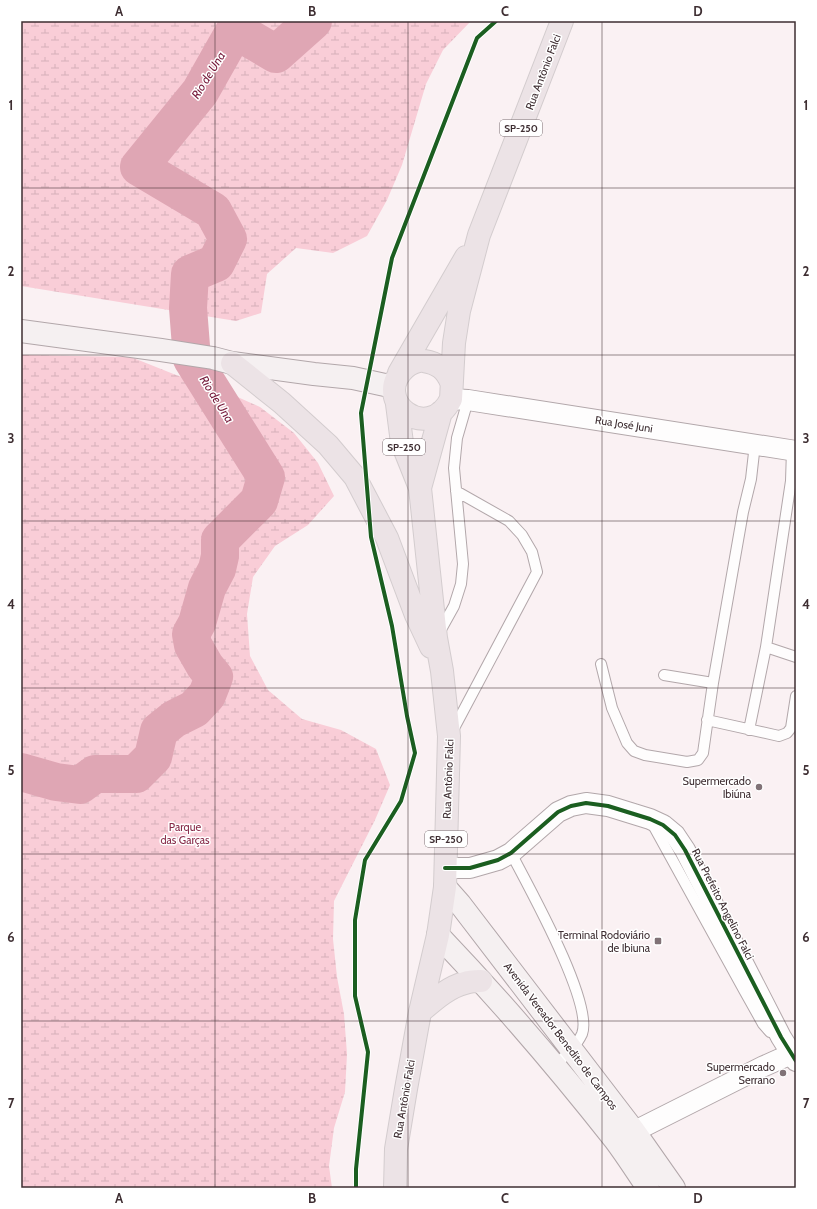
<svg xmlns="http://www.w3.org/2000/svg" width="817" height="1209" font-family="Cabin,sans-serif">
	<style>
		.wetland { fill: url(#wetland-marsh) }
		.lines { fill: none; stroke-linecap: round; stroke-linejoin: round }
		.river { stroke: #dfa6b4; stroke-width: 38 }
		.lane-casing { stroke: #b2a7aa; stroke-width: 12 }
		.street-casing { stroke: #b2a7aa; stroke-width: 22 }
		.secondary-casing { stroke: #b2a7aa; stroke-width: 24 }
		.primary-casing { stroke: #d3ccce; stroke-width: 24 }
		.lane { stroke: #fefdfd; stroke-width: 10 }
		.street { stroke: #fefdfd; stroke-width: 20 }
		.secondary { stroke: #f5f0f1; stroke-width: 22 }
		.primary { stroke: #ece3e6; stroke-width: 22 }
		.cycleway-casing { stroke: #fff; stroke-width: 6 }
		.cycleway { stroke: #1b5e20; stroke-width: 4 }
		.grid { fill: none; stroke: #3e2e32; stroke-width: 1; stroke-opacity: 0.55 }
		.poi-dot { fill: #807276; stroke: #fff; stroke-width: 1.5 }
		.labels { text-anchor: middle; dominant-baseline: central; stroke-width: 3; stroke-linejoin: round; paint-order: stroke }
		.shield { fill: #fff; stroke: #786d70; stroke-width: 1 }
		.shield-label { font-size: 10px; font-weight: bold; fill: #3e2e32 }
		.street-label { font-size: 11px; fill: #3e2e32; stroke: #fff }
		.poi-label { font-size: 11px; fill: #3e2e32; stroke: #fff; text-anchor: end }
		.park-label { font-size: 11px; fill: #872b49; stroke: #fff }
		.water-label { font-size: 12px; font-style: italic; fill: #75193a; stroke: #fff }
		.neatline { fill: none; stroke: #3e2e32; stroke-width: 1.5 }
		.grid-label { font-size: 13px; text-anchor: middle; font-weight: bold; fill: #3e2e32 }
	</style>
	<defs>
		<pattern id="wetland-marsh" width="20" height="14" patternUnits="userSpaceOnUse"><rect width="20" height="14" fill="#f9cdd7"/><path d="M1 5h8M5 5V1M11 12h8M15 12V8" fill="none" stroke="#d6b0b9"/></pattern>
	</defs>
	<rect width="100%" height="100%" fill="#faf1f3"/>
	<path class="wetland" d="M21,21H471L443,50L426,84L402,165L387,200L367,236L333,253L296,248L267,274L261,313L236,321L21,286Z
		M21,355L131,357L176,375L213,386L260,407L294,433L318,463L334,496L308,525L275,546L253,577L247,614L250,656L268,690L302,719L341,730L376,749L390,785L375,820L334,901L333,939L337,977L344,1014L347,1054L345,1092L334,1128L329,1166L332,1188H21Z"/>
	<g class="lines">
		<path class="river" d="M21,772L56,782L80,785L95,774H136L153,757L159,731L174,719L194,709L207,695L214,677L205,666L193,645L191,634L197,623L207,588L217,569L220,556V540L259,501L266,477L192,359L188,308L190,274L216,263L228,239L213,211L139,167L200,92L235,30L276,54L313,21"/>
		<g class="lane-casing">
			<path id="lane" d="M439,633L454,606L461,584L463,564L454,468L457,438L468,400
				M766,647L796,657
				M601,664L612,708L627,743L634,751L645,755L687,762L698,760L703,753L713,683L743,512L751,479L755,444
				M664,675L713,683
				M707,720L779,736L787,733L791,728L796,696
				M749,730L766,647L791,481L792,450
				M452,732L537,572L532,552L522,535L509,521L456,491
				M652,823L744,990L763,1024L770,1032
				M511,853C527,884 594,1003 582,1034C576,1047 564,1057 554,1066"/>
		</g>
		<g class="street-casing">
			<path id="street" d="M451,399L468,400L796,451
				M445,868H470L498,860L511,853L558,812L571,806L586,803L608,806L650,819L663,825L675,835L685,850L781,1037L796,1061
				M621,1138L762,1067L791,1054"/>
		</g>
		<g class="secondary-casing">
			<path id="secondary" d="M21,331L161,350L213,358L232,363L314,374L353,378L394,387
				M445,887L460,904L634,1131L674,1188
				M438,935C500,1000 559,1069 615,1140C627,1156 637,1172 648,1188"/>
		</g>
		<g class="primary-casing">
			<path id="primary" d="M232,363L282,403L328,445L355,477L387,538L416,615L431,647
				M399,373L466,257
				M451,382C446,370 438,363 424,361C418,360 409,364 405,368C370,400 428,445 451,399L454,343L459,311L479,235L562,21
				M420,488L441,412
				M420,1012C433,1001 448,987 465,983C470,981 476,981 481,981
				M395,1188L396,1149L406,1089L420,1012L438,935L445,887L449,736L442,671L436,638L420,488L402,443L397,404"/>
		</g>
		<use href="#lane" class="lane"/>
		<use href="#street" class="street"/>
		<use href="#secondary" class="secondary"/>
		<use href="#primary" class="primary"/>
		<g class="cycleway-casing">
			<path id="cycleway" d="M445,868H470L498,860L511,853L558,812L571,806L586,803L608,806L650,819L663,825L675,835L685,850L781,1037L796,1061
				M356,1188V1169L368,1052L355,996V920L365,860L401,801L415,753L407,716L392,626L371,537L361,413L392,258L477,38L496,21"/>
		</g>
		<use href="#cycleway" class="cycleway"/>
	</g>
	<path class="grid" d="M215,21V1188M408,21V1188M602,21V1188M21,188H796M21,355H796M21,521H796M21,688H796M21,854H796M21,1021H796"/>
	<g class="poi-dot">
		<circle cx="759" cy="787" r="4"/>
		<rect x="654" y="937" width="8" height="8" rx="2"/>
		<circle cx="783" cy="1073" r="4"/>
	</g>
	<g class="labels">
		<g class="shield">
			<rect x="500" y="120" width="42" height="16" rx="3"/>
			<rect x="383" y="439" width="42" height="16" rx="3"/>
			<rect x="425" y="831" width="42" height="16" rx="3"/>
		</g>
		<g class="shield-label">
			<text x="521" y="128">SP-250</text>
			<text x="404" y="447">SP-250</text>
			<text x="446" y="839">SP-250</text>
		</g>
		<g class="street-label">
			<text transform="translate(543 72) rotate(-69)">Rua Antônio Falci</text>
			<text transform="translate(624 424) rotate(9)">Rua José Juni</text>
			<text transform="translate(448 779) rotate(-88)">Rua Antônio Falci</text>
			<text transform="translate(723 904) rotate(63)">Rua Prefeito Angelino Falci</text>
			<text transform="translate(561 1036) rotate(53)">Avenida Vereador Benedito de Campos</text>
			<text transform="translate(404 1099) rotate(-80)">Rua Antônio Falci</text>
		</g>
		<g class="poi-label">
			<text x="751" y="781">Supermercado<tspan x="751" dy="13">Ibiúna</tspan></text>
			<text x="650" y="935">Terminal Rodoviário<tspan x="650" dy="13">de Ibiuna</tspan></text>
			<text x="775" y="1067">Supermercado<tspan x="775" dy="13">Serrano</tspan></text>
		</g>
		<g class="park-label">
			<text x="185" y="827">Parque<tspan x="185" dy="13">das Garças</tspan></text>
		</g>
		<g class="water-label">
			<text transform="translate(208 75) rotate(-58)">Rio de Una</text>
			<text transform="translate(217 399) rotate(58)">Rio de Una</text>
		</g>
	</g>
	<rect width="817" height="1209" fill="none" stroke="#ffffff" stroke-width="44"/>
	<rect x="22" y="22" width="773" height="1165" class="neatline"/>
	<g class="grid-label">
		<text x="119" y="16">A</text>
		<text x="312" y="16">B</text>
		<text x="505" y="16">C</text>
		<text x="698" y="16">D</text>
		<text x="11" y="110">1</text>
		<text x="806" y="110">1</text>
		<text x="11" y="276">2</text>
		<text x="806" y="276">2</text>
		<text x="11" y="443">3</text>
		<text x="806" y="443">3</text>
		<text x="11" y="609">4</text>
		<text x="806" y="609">4</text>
		<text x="11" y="775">5</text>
		<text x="806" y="775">5</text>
		<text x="11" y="942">6</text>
		<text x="806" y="942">6</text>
		<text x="11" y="1108">7</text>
		<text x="806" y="1108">7</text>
		<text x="119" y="1203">A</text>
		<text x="312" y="1203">B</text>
		<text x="505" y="1203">C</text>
		<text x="698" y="1203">D</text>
	</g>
</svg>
